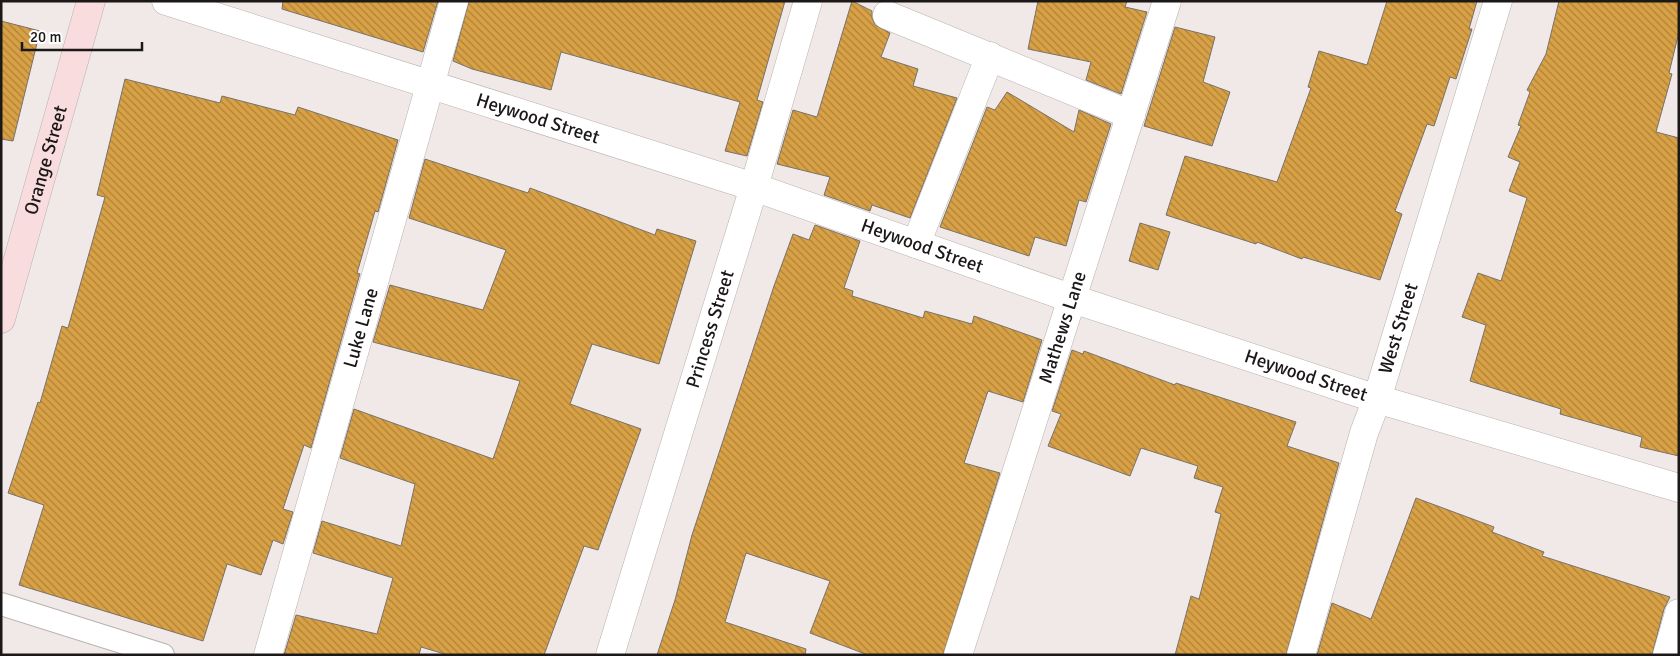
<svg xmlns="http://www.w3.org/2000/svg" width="1680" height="656" font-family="Signika,sans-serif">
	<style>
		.building { fill: url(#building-back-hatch); stroke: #76726d }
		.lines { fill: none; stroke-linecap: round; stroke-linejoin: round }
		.lane-casing { stroke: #b8b1ae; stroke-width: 24 }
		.street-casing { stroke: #b8b1ae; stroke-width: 29 }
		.secondary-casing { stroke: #b8b1ae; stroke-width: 29 }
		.lane { stroke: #fff; stroke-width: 22 }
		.street { stroke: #fff; stroke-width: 28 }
		.secondary { stroke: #f9ddde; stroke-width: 28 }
		.labels { text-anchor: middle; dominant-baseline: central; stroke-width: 4; stroke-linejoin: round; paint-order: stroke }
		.street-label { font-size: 19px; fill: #1b1817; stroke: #fff }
	</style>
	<defs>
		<pattern id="building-back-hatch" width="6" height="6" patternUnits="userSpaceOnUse" patternTransform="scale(1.25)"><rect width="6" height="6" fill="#d8a145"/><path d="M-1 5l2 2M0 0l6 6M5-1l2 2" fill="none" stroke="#ae8239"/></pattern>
	</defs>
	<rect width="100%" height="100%" fill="#f1e9e7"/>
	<path class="building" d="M283,1H438L423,52L282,9Z
		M469,1H785L757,100L763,102L747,156L725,151L740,102L561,52L551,90L472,69L453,61Z
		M852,1L872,11V18L875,25L890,33L881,57L918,69L913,86L957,98L910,218L872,205L870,211L824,195L830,177L777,164L793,110L817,117Z
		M1038,1H1127L1125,7L1147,12L1121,94L1086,80L1091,62L1028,49Z
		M1387,1H1477L1469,29H1472L1456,79L1450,77L1434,126L1427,124L1395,211L1402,214L1380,280L1303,257L1302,259L1257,242L1256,244L1166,215L1185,156L1277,182L1311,88L1308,87L1319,51L1367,65Z
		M1559,1H1679V32L1669,73L1672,74L1656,132L1679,138V456L1640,447L1642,437L1560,414L1561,409L1470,381L1486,325L1462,317L1478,273L1501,281L1527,198L1509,191L1520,162L1508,157L1521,126L1518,125L1530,92L1527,90L1546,54Z
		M1,21L40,31L13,141L1,139Z
		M1175,27L1215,37L1203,82L1230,92L1212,146L1144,126Z
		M125,79L220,103L222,96L295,115L298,107L398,140L378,212L375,211L357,273L360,274L359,277L311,448L304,445L283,509L293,512L283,544L273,540L261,575L227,564L203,641L19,585L44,505L8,493L38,402L40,403L62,326L68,328L105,197L97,195Z
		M1007,92L1074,132L1079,110L1111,124L1086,202L1079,200L1066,246L1035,237L1029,256L940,227L987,107L995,110Z
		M425,159L528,193L530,188L655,235L657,229L696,241L659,364L592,344L570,404L641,429L598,550L584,546L544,655H448L421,647L419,655H284L296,615L377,634L393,578L313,553L322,521L401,546L415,484L340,458L354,409L493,459L520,381L373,342L390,285L483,310L506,250L409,218Z
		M1140,223L1170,232L1158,270L1129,261Z
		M815,225L860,241L844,288L853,291L852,296L923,318L925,311L972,324L974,316L1042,340L1023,402L988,391L964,463L1000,473L943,655H868L810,633L830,581L746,553L725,622L806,649L805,655H657L675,600L692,535L774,286L793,234L809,240Z
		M1072,350L1083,354L1084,351L1175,385L1176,383L1296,422L1287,446L1339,463L1286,655H1175L1191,596L1199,599L1221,514L1215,512L1223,487L1194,478L1198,466L1141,448L1130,476L1048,446L1061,414L1052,411Z
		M1416,498L1494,527L1492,532L1544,552L1542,556L1670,597L1664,609L1652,655H1317L1332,603L1371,619Z"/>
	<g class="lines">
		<g class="lane-casing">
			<path id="lane" d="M1,604L163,655"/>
		</g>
		<g class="street-casing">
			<g id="street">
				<path id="s1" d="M166,1L754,187L1073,299L1377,399L1679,488"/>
				<path d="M887,15L1131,115"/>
				<path d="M916,244L990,56"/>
				<path id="s2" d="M268,655L454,1"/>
				<path id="s3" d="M610,655L754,187L808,1"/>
				<path id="s4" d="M958,655L1167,1"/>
				<path id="s5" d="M1301,655L1364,433L1377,399L1498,1"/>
				<path d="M1667,655L1679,613"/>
			</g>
		</g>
		<g class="secondary-casing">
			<g id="secondary">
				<path id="s6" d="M1,319L91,1"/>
			</g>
		</g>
		<use href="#lane" class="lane"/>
		<use href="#street" class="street"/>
		<use href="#secondary" class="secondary"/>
	</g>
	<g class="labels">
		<g class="street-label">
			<text stroke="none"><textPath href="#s1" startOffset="390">Heywood Street</textPath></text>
			<text stroke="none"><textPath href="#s6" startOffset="165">Orange Street</textPath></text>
			<text stroke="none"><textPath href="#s1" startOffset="795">Heywood Street</textPath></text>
			<text stroke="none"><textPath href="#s2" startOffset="340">Luke Lane</textPath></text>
			<text stroke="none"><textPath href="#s3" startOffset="341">Princess Street</textPath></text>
			<text stroke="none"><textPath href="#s4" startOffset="344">Mathews Lane</textPath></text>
			<text stroke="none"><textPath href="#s5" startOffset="341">West Street</textPath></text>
			<text stroke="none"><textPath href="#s1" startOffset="1200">Heywood Street</textPath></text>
		</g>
	</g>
	<rect width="1680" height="656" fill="none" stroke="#1b1817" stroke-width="5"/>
	<path d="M22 42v8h120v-8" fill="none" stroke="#1b1817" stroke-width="2.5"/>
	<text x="30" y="42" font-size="15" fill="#1b1817" stroke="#ffffff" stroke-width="4" paint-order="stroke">20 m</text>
</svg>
